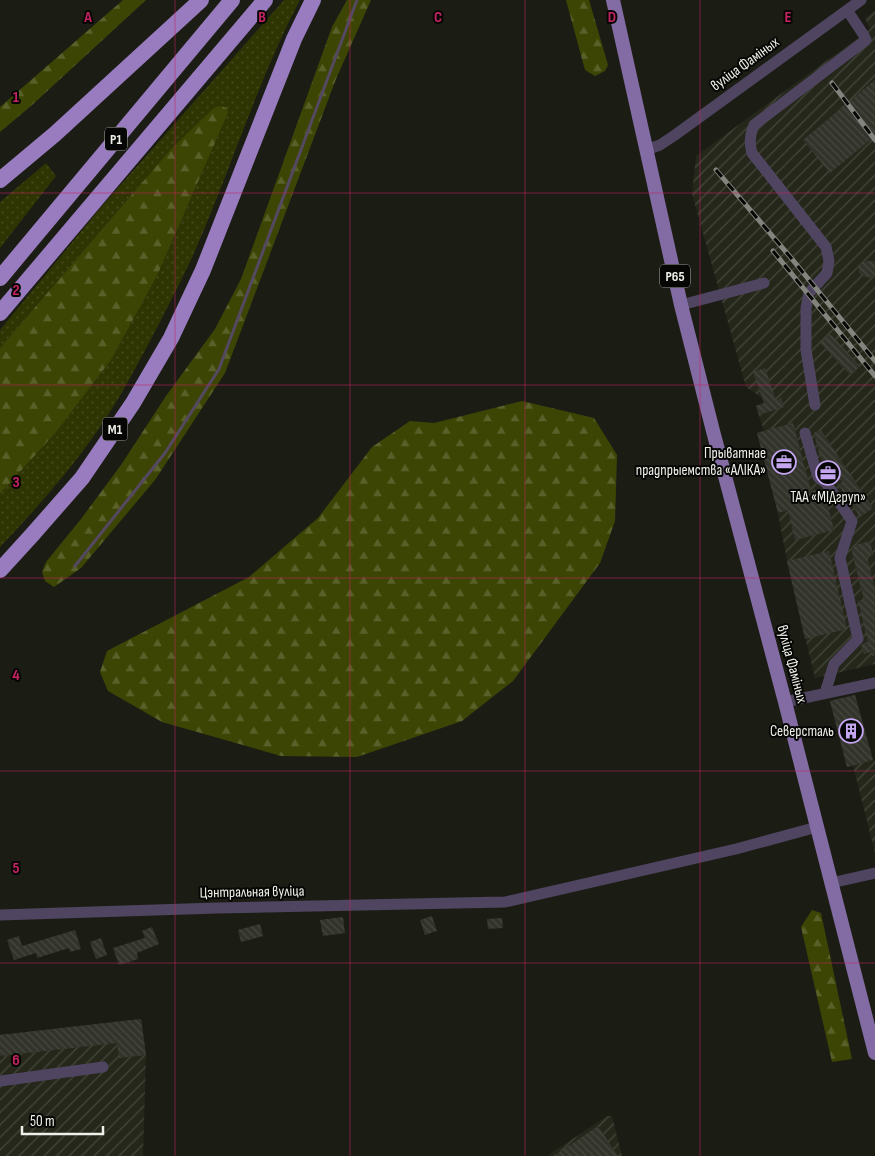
<svg xmlns="http://www.w3.org/2000/svg" width="875" height="1156" font-family="'Sofia Sans Condensed',sans-serif">
	<style>
		.industrial { fill: url(#industrial-furrows) }
		.grass { fill: url(#grass-dots) }
		.forest { fill: url(#forest-firs) }
		.lines { fill: none; stroke-linecap: round; stroke-linejoin: round }
		.stream { stroke: #554861; stroke-width: 3 }
		.building { fill: url(#building-back-hatch) }
		.minor { stroke: #4f4560; stroke-width: 11 }
		.major { stroke: #836ca4; stroke-width: 14 }
		.highway { stroke: #987cbf; stroke-width: 16 }
		.rail-casing { stroke: #83847d; stroke-width: 5 }
		.rail { stroke: #060704; stroke-width: 3; stroke-dasharray: 9; stroke-linecap: butt }
		.grid { fill: none; stroke: #c42362; stroke-width: 1; stroke-opacity: 0.55 }
		.labels { text-anchor: middle; dominant-baseline: central; stroke-width: 4; stroke-linejoin: round; paint-order: stroke }
		.shield { fill: #060704; stroke: #a9aaa5; stroke-width: 1 }
		.shield-label { font-size: 14px; font-weight: bold; fill: #eff0ea }
		.street-label { font-size: 15px; fill: #eff0ea; stroke: #060704 }
		.poi-label { font-size: 15px; fill: #eff0ea; stroke: #060704; text-anchor: end }
		.grid-label { font-size: 16px; text-anchor: middle; font-weight: bold; fill: #c42362; stroke: #060704; stroke-width: 4; stroke-linejoin: round; paint-order: stroke }
	</style>
	<defs>
		<pattern id="industrial-furrows" width="10" height="10" patternUnits="userSpaceOnUse" patternTransform="scale(1.25)"><rect width="10" height="10" fill="#242719"/><path d="M-1 1l2-2M0 10L10 0M9 11l2-2" fill="none" stroke="#44473b"/></pattern>
		<pattern id="grass-dots" width="8" height="8" patternUnits="userSpaceOnUse" patternTransform="scale(1.25)"><rect width="8" height="8" fill="#2f3502"/><path d="M2 2h.1M6 6h.1" fill="none" stroke="#43491b" stroke-width="1.8" stroke-linecap="round"/></pattern>
		<pattern id="forest-firs" width="22" height="20" patternUnits="userSpaceOnUse" patternTransform="scale(1.25)"><rect width="22" height="20" fill="#3d4504"/><path d="M5 1l3.5 6h-7zM16 11l3.5 6h-7z" fill="#596029"/></pattern>
		<pattern id="building-back-hatch" width="6" height="6" patternUnits="userSpaceOnUse" patternTransform="scale(1.25)"><rect width="6" height="6" fill="#32342c"/><path d="M-1 5l2 2M0 0l6 6M5-1l2 2" fill="none" stroke="#464840"/></pattern>
	</defs>
	<rect width="100%" height="100%" fill="#1b1d15"/>
	<path class="industrial" d="M875,10V664L815,678L787,561L778,513L757,432L764,431L756,406L764,403L762,398L746,387L692,194L696,156L870,29L865,18Z
		M855,695L873,760H875V853L853,766L847,767L830,701Z
		M141,1019L146,1055L143,1156H0V1035Z
		M607,1116H612L622,1156H547Z"/>
	<path class="grass" d="M284,0H300C256,84 229,176 190,262C177,289 163,316 149,343C136,367 123,392 108,415C77,463 39,506 0,547V494L57,431L111,360L157,276L228,113L226,108L170,150L0,348V330L102,206Z
		M46,163L56,176L0,248V202Z"/>
	<path class="forest" d="M123,0H146L31,106L0,132V107Z
		M347,0H371L336,79L225,373L155,480L81,568L54,587L45,581L42,572L46,562L81,519L121,465L166,396L215,329L241,279L332,27Z
		M566,0H589L608,65L605,71L595,76L585,70Z
		M221,106L227,108L228,113L157,276L111,360L57,431L0,494V348L170,150L214,108Z
		M522,401L594,418L617,455L615,521L600,563L513,681L462,721L357,757L281,756L162,722L108,691L100,672L107,651L249,577L318,518L372,447L410,421L434,423Z
		M812,910L821,913L852,1059L832,1062L801,927Z"/>
	<g class="lines">
		<path class="stream" d="M75,566L165,453L219,369L357,0"/>
	</g>
	<path class="building" d="M875,80V136L830,173L803,140Z
		M865,261H875V278L865,277L860,274L859,272V266L863,262Z
		M830,334L860,366L850,375L820,343Z
		M765,368L776,400L781,398L784,407L759,415L756,406L764,403L753,372Z
		M793,423L811,491L821,489L825,495L834,530L795,540L788,510L778,513L757,433Z
		M820,429L873,508L860,517L838,484L844,482L833,476L820,457L814,433Z
		M870,541L873,555L867,556L875,590V655L872,656L871,652L864,654L861,646L864,643L868,642L858,601L864,600L851,548L852,546Z
		M829,551L847,629L805,639L787,561Z
		M855,695L873,760L847,767L830,701Z
		M432,916L437,931L425,935L420,920Z
		M343,917L345,933L323,936L320,920Z
		M502,918L503,928L488,929L487,919Z
		M260,924L263,936L241,942L238,930Z
		M152,927L159,944L137,953L138,959L119,965L113,948L145,938L142,931Z
		M75,930L81,949L70,952L69,948L37,958L36,953L14,960L7,940L19,936L22,946Z
		M101,938L107,955L96,959L90,942Z
		M141,1019L146,1055L119,1058L117,1043L0,1056V1035Z
		M598,1126L618,1156H554Z"/>
	<g class="lines">
		<path class="minor" d="M646,150L660,145L675,135L861,0
			M681,305L764,283
			M815,405L806,350V308L809,293L827,273L829,261L826,247L752,153C749,142 750,135 754,125L858,46L866,40L863,34L847,10
			M805,433L818,477L826,483L852,521L840,558L858,639L834,664L825,693
			M785,702L875,683
			M831,883L875,873
			M0,915L217,908L505,902L736,849L817,827
			M0,1081L103,1067"/>
		<path class="major" d="M613,0L681,305L713,431L785,702L875,1053"/>
		<path class="highway" d="M0,180L55,134L201,0
			M0,278L232,0
			M0,313L265,0
			M0,570L32,535L82,478L133,403L171,338L203,270L294,39L313,0"/>
		<g class="rail-casing">
			<path id="rail" d="M832,83L875,140
				M716,170L792,259L875,361
				M773,251L875,376"/>
		</g>
		<use href="#rail" class="rail"/>
	</g>
	<path class="grid" d="M175,0V1156M350,0V1156M525,0V1156M700,0V1156M0,193H875M0,385H875M0,578H875M0,771H875M0,963H875"/>
	<defs>
		<g id="office-ring" transform="scale(1.25)"><circle r="9.5" fill="#060704" stroke="#c5a7f1" stroke-width="1.5"/><path d="M-6-3h4V-5.5h4V-3h4V5H-6ZM-1-4.5V-3h2v-1.5ZM-6 0V1H6V0Z" fill="#c5a7f1"/></g>
		<g id="building-ring" transform="scale(1.25)"><circle r="9.5" fill="#060704" stroke="#c5a7f1" stroke-width="1.5"/><path d="M-4-6H4V6H1V3H-1V6H-4ZM-2.5-4.3h1.7v1.8h-1.7ZM.8-4.3h1.7v1.8H.8ZM-2.5-1h1.7V.8h-1.7ZM.8-1h1.7V.8H.8Z" fill="#c5a7f1"/></g>
	</defs>
	<g fill-rule="evenodd">
		<use href="#office-ring" x="784" y="462"/>
		<use href="#office-ring" x="828" y="473"/>
		<use href="#building-ring" x="851" y="731"/>
	</g>
	<g class="labels">
		<g class="shield">
			<rect x="105" y="127.5" width="22" height="23" rx="4"/>
			<rect x="660" y="264.5" width="30" height="23" rx="4"/>
			<rect x="102.5" y="417.5" width="25" height="23" rx="4"/>
		</g>
		<g class="shield-label">
			<text x="116" y="139">Р1</text>
			<text x="675" y="276">Р65</text>
			<text x="115" y="429">М1</text>
		</g>
		<g class="street-label">
			<text transform="translate(745 64) rotate(-36)">вуліца Фаміных</text>
			<text transform="translate(792 664) rotate(75)">вуліца Фаміных</text>
			<text transform="translate(252 892) rotate(-1)">Цэнтральная вуліца</text>
		</g>
		<g class="poi-label">
			<text x="766" y="453">Прыватнае<tspan x="766" dy="17">прадпрыемства «АЛІКА»</tspan></text>
			<text x="828" y="497" text-anchor="middle">ТАА «МІДгруп»</text>
			<text x="834" y="731">Северсталь</text>
		</g>
	</g>
	<g class="grid-label">
		<text x="88" y="22">A</text>
		<text x="262" y="22">B</text>
		<text x="438" y="22">C</text>
		<text x="612" y="22">D</text>
		<text x="788" y="22">E</text>
		<text x="16" y="102">1</text>
		<text x="16" y="295">2</text>
		<text x="16" y="487">3</text>
		<text x="16" y="680">4</text>
		<text x="16" y="873">5</text>
		<text x="16" y="1065">6</text>
	</g>
	<path d="M22 1126v8h81v-8" fill="none" stroke="#eff0ea" stroke-width="2.5"/>
	<text x="30" y="1126" font-size="15" fill="#eff0ea" stroke="#060704" stroke-width="4" paint-order="stroke">50 m</text>
</svg>
